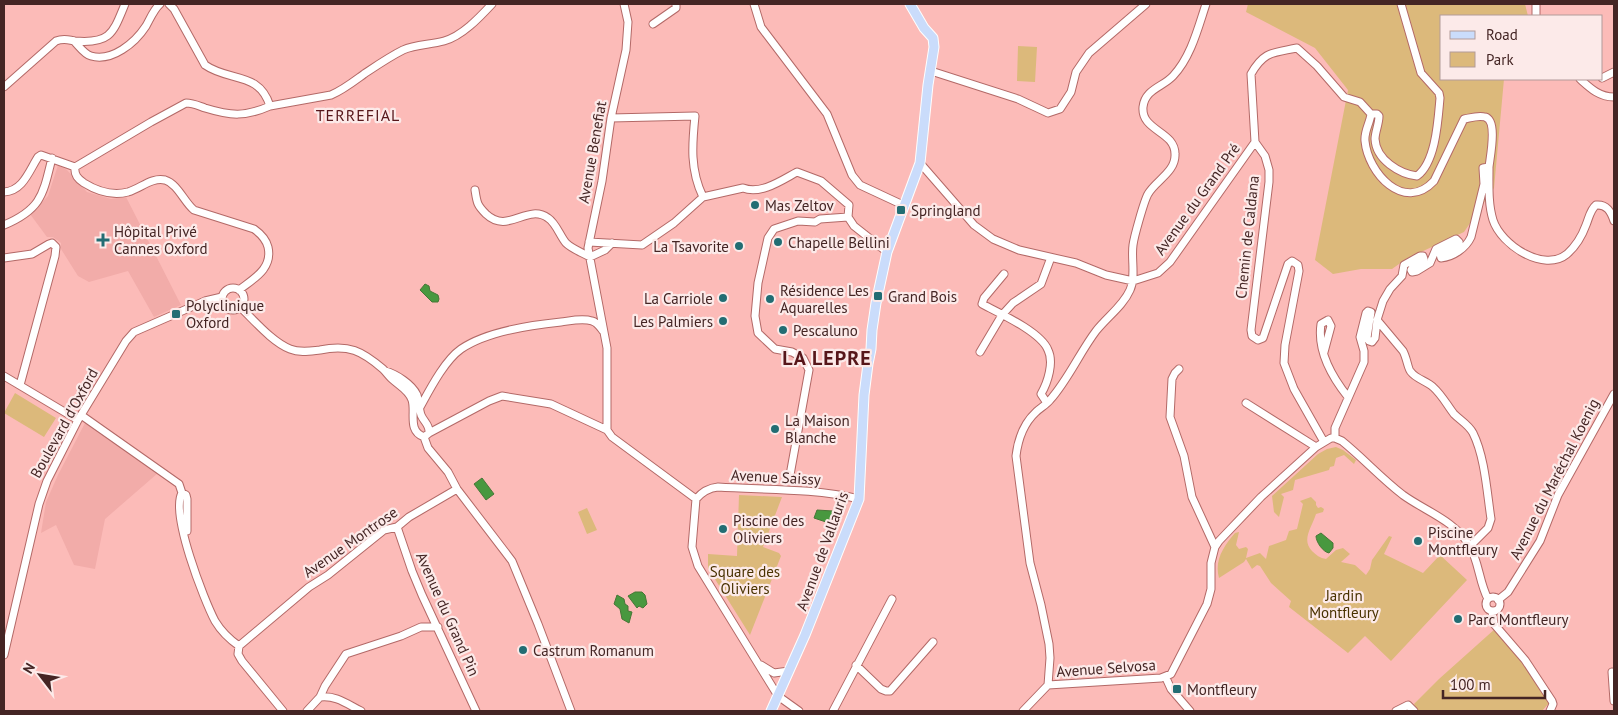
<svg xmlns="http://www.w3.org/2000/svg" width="1618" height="715" font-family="'PT Sans',sans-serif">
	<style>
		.built { fill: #f2aca9 }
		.green { fill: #dcb97b }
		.water { fill: #48983f; stroke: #477637 }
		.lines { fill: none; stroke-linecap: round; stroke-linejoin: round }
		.minor-casing { stroke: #b36967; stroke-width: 9 }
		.major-casing { stroke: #fff; stroke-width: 11 }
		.minor { stroke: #fff; stroke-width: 7 }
		.major { stroke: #cadcfb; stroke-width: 9 }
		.poi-dot { fill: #226d73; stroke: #fceae9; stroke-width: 2 }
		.labels { text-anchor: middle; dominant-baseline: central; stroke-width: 4.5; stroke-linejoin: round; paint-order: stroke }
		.street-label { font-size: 15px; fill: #442524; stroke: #fceae9 }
		.poi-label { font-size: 15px; fill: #442524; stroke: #fceae9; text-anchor: start }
		.park-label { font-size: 15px; fill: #493200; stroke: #fceae9 }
		.neighbourhood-label { font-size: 16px; letter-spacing: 1px; fill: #57161a; stroke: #fceae9 }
		.district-label { font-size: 20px; font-weight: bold; letter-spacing: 1px; fill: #57161a; stroke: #fceae9 }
	</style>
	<rect width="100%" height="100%" fill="#fcbbb8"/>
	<path class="built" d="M58,165L67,170L87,192L111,199L126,197L181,305L154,317L128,271L89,282L78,276L61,249V243L53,237H47L30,214L48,196Z
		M85,423L158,473L105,519L95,569L74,565L56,525L41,533L46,502L58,475Z"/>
	<path class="green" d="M1248,4H1525L1528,16H1442V79H1504L1494,188L1464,232L1406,259L1392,269H1361L1333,274L1315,260L1348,90L1315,48L1246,12Z
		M1018,46L1037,47L1035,82L1017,81Z
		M15,393L56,418L44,437L4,413Z
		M1336,447L1343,450L1356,460L1354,464L1344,455L1336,458L1334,466L1330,467L1329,470L1295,480L1293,490L1281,494L1284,497L1279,517L1274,512L1272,496L1318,454L1327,449Z
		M739,495L782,497L763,547L779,553L781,556L750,635L708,568V554L737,556Z
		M1311,497L1316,502V505L1318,508L1321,507L1324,509L1323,512L1316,514C1312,527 1301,540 1312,551C1316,555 1320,558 1326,559L1336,550L1343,548L1350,554L1341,562L1355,565L1366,575L1370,569L1372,560L1389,536L1392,537L1384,554L1423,573L1440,555L1467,580L1391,661L1365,636L1348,653L1289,607L1291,601L1271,583L1260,566L1257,565L1252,569L1246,559L1244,562L1219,578C1214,560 1224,546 1235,533L1239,532L1236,545L1239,549L1246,547L1248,549L1246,558L1260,553L1266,559L1269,546L1286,540L1289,531L1297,529L1303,504L1300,501Z
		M587,508L597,530L587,534L578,512Z
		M1496,628L1522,659L1548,699L1549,703L1542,711H1418L1414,704L1439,679Z"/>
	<path class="water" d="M425,284L429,286L430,291L438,295L439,299L438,302H432L420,290Z
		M482,478L494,494L486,500L474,484Z
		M817,510L833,511L829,523L814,518Z
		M1321,533L1333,543V548L1329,553C1323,552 1316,542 1316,536Z
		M635,592H642L645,595L647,604L643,608L639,606L637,608L628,596Z
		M617,595L624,599L625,604L628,606V611L632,612L629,623L622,619L620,609L614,604Z"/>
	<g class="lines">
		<g class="minor-casing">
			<path id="minor" d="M624,4L628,22L626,50L611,118L602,181L588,248L607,348V430L612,437L696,499
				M754,4L761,27L827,114L852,175L860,185L903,205
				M1536,16V4
				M653,24L676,8V4
				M74,41C79,46 84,54 91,56C112,62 135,43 146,26C150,19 154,9 160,4
				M931,71L1018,99L1048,113L1060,109L1071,92L1076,72L1089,53L1146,4
				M1602,78L1614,72
				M1580,79C1590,88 1599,97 1614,97
				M4,87L56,41C64,38 68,40 75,41C111,44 113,33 125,4
				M270,106L331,95C343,90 353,82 364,74C376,66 389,57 403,50C416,44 430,45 444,41C462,36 479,18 492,4
				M1371,114H1377L1379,116C1379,124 1375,132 1375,139C1376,160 1400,174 1417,176C1436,162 1438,120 1440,98L1439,93L1421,73L1401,4
				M611,118L695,116C692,145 690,170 703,197
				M920,163L974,225L993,239L1019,250L1076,263L1106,275L1133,281L1158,273L1170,262L1255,142
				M75,167L151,122L186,103C193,103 199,106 205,108C231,116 245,117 270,106C259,71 229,82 205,65L174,9L169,4
				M75,167C74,175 78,179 84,183C97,191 113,196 128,192C141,188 152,177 165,180C178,184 184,202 194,210L254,229C261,234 266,239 268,247C273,269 253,279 239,290
				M475,190C477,203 477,205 486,214C508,235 527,203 548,218C556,223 560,236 566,243C572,249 583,253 590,257L605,250L612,243
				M4,192C23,191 29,171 38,157L41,155L75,167
				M4,225C42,209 43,194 52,158
				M589,242L642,245L674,223L703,197L743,188C761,195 782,180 797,172L821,181L849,205L848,217L854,226L887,252
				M4,258L32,254L49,244L52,243L56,247L55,256L20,385
				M1004,274L984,298L982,304C999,313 1041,332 1048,350C1054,362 1048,382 1041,394L1047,403
				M222 299a11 11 0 1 1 22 0a11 11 0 1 1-22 0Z
				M240,307C254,320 272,342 290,349C300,353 310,351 320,350C349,344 362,351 383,369C386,372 388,375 391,378C398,385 409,390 412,400C416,412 407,431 424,437L429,433C430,425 424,422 421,415C419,409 419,402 417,395C412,384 396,374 385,371
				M1377,320L1403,351C1407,358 1408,370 1411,372C1416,379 1427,381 1433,387C1442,395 1447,405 1454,414C1460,420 1469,425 1473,433C1485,457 1487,493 1491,519L1488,528L1470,546
				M980,352L1002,315L1013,303L1041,284L1050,260
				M1324,352L1331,326L1328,320L1321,324C1317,351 1332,377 1348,397
				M1179,369L1175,373L1172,379L1170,417L1184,456L1192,497L1215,547
				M4,376L78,420
				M1246,403L1316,447
				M419,409C429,391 444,361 461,349C486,332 531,325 561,322C570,321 582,318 592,321C597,322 600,327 603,331
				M81,415L179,484L182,493L186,495L187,499V531
				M429,433L489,401L502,396L551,404L607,430
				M424,437L428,448L448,472L457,489L512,561L538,624L571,711
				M1335,438V428L1364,362V351L1360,337L1366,313L1368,311L1371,312L1367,338L1369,341L1372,342L1375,338L1377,320L1383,301L1390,289L1402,276L1404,265L1420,256H1423L1424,259C1421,264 1414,264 1411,270L1412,272L1417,271L1430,263L1436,249L1456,239L1459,242L1455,246L1440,254L1441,258C1453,257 1466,248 1471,237L1484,184L1483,168L1489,167C1489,185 1488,204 1493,220C1501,245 1544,273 1567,254C1576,246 1582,236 1586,225C1589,218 1590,210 1596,205C1607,204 1611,212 1614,221
				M1324,442L1294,389L1284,363L1285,345L1299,271L1298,265L1292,261L1288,264L1263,338L1258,340L1252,336L1251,330L1269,182V170L1265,156L1255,142L1251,74C1264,51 1273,53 1297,48L1317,66L1344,97L1360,102L1371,114C1370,123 1364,131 1365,141C1368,173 1404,213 1434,181L1464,119C1470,118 1478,115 1485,117C1498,120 1490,157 1489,167
				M790,475L809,370L803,358L792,352L775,349L758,333L755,316L758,283L768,238L774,229L798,221L815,222L820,219L848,217
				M182,493C170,513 204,600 215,621C221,631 229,639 239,646L238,654L242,661L283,711
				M696,499L692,547L698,566L778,696L799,711
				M696,499C702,492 708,488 718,487C764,490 813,488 859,499
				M397,527L412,571L422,595L476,711
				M1486 604a7 7 0 1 1 14 0a7 7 0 1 1-14 0Z
				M1498,600L1508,592L1540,541L1558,495L1614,394
				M1492,611L1494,624L1525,660L1552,701L1553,704L1550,711
				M239,646L309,587L328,575L384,530L397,527L409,517L457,489
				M4,655L39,504L47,481L78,420L126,341L134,332L205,301L222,297
				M761,665L774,673L789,671
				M856,665L881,689L886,691H890L933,642
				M1612,672L1614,701
				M1166,678L1171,689L1190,711
				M1048,685L1161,678L1171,674L1207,604L1211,589V563L1215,547L1219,541L1261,497L1316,447L1331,438H1335L1342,441C1363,458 1381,478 1403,495C1425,511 1454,520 1469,545C1479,561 1479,582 1488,599
				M320,697C336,695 347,704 361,711
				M307,711L320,697L325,686L346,654L401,636L421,627H438
				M833,711L892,599
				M1023,711L1048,685L1050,658L1049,644L1041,605L1030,563L1016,456C1018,439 1023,424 1036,412C1040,408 1046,405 1050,400C1068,380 1080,352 1096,331C1107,317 1123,306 1130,290C1136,277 1131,259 1133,245C1134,237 1144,201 1148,194C1155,181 1176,172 1175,154C1175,131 1141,131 1143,107C1145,89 1163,87 1173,76C1191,57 1198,28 1206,4
				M1396,711L1408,705L1414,711"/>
		</g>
		<g class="major-casing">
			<path id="major" d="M771,711L805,635L859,499L864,395L868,364L871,349L872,330L876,303L887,252L920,163L928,85L934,47L933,38L924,28L910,4"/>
		</g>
		<use href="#minor" class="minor"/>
		<use href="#major" class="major"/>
	</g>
	<g class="poi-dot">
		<circle cx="755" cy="205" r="5"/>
		<rect x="896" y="205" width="10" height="10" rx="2.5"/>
		<path d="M100.5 232.5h5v5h5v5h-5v5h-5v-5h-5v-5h5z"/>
		<circle cx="778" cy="242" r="5"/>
		<circle cx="739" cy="246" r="5"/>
		<rect x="873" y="291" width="10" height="10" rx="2.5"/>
		<circle cx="723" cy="298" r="5"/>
		<circle cx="770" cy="299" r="5"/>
		<rect x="171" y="309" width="10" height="10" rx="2.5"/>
		<circle cx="723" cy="321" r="5"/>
		<circle cx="783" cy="330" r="5"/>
		<circle cx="775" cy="429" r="5"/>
		<circle cx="723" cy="529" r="5"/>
		<circle cx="1418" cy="541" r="5"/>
		<circle cx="1458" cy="619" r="5"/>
		<circle cx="523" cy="650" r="5"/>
		<rect x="1172" y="684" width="10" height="10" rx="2.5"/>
	</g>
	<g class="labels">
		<g class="street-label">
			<text transform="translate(592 152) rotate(-80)">Avenue Benefiat</text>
			<text transform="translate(1197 199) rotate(-54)">Avenue du Grand Pré</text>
			<text transform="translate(1247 237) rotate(-84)">Chemin de Caldana</text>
			<text transform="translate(64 423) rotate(-61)">Boulevard d'Oxford</text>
			<text transform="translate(776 477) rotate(3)">Avenue Saissy</text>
			<text transform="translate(1554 479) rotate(-63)">Avenue du Maréchal Koenig</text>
			<text transform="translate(350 542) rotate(-35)">Avenue Montrose</text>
			<text transform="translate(822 551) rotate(-70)">Avenue de Vallauris</text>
			<text transform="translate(448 614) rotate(66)">Avenue du Grand Pin</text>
			<text transform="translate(1106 668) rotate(-4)">Avenue Selvosa</text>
		</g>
		<g class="poi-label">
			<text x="765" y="205">Mas Zeltov</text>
			<text x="911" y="210">Springland</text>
			<text x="114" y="231">Hôpital Privé<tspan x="114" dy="17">Cannes Oxford</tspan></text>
			<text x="788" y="242">Chapelle Bellini</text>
			<text x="729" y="246" text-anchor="end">La Tsavorite</text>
			<text x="780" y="290">Résidence Les<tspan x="780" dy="17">Aquarelles</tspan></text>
			<text x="888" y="296">Grand Bois</text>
			<text x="713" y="298" text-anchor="end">La Carriole</text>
			<text x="186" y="305">Polyclinique<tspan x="186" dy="17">Oxford</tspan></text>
			<text x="713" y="321" text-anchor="end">Les Palmiers</text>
			<text x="793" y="330">Pescaluno</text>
			<text x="785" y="420">La Maison<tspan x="785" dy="17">Blanche</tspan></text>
			<text x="733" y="520">Piscine des<tspan x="733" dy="17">Oliviers</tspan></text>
			<text x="1428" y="532">Piscine<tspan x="1428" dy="17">Montfleury</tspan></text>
			<text x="1468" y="619">Parc Montfleury</text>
			<text x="533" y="650">Castrum Romanum</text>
			<text x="1187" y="689">Montfleury</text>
		</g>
		<g class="park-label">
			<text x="745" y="571">Square des<tspan x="745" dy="17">Oliviers</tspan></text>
			<text x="1344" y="595">Jardin<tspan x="1344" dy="17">Montfleury</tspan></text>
		</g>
		<g class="neighbourhood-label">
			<text x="358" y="115">TERREFIAL</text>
		</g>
		<g class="district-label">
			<text x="827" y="358">LA LEPRE</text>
		</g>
	</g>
	<rect width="1618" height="715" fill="none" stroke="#442524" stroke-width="10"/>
	<rect x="1440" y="15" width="162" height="65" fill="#fceae9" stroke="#b29b9a"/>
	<rect x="1450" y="31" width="25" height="8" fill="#cadcfb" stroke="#b29b9a"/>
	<text x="1486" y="40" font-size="15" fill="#442524">Road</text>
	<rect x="1450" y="52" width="25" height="15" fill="#dcb97b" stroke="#b29b9a"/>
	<text x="1486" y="65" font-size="15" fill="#442524">Park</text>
	<g transform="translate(40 675) rotate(301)" stroke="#fceae9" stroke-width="4" paint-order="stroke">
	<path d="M0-4L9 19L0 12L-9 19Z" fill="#442524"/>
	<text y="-8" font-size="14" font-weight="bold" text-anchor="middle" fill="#442524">N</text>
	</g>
	<path d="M1443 690v8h102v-8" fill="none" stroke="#442524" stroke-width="2.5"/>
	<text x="1450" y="690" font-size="15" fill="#442524" stroke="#fceae9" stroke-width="4" paint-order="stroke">100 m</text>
</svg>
